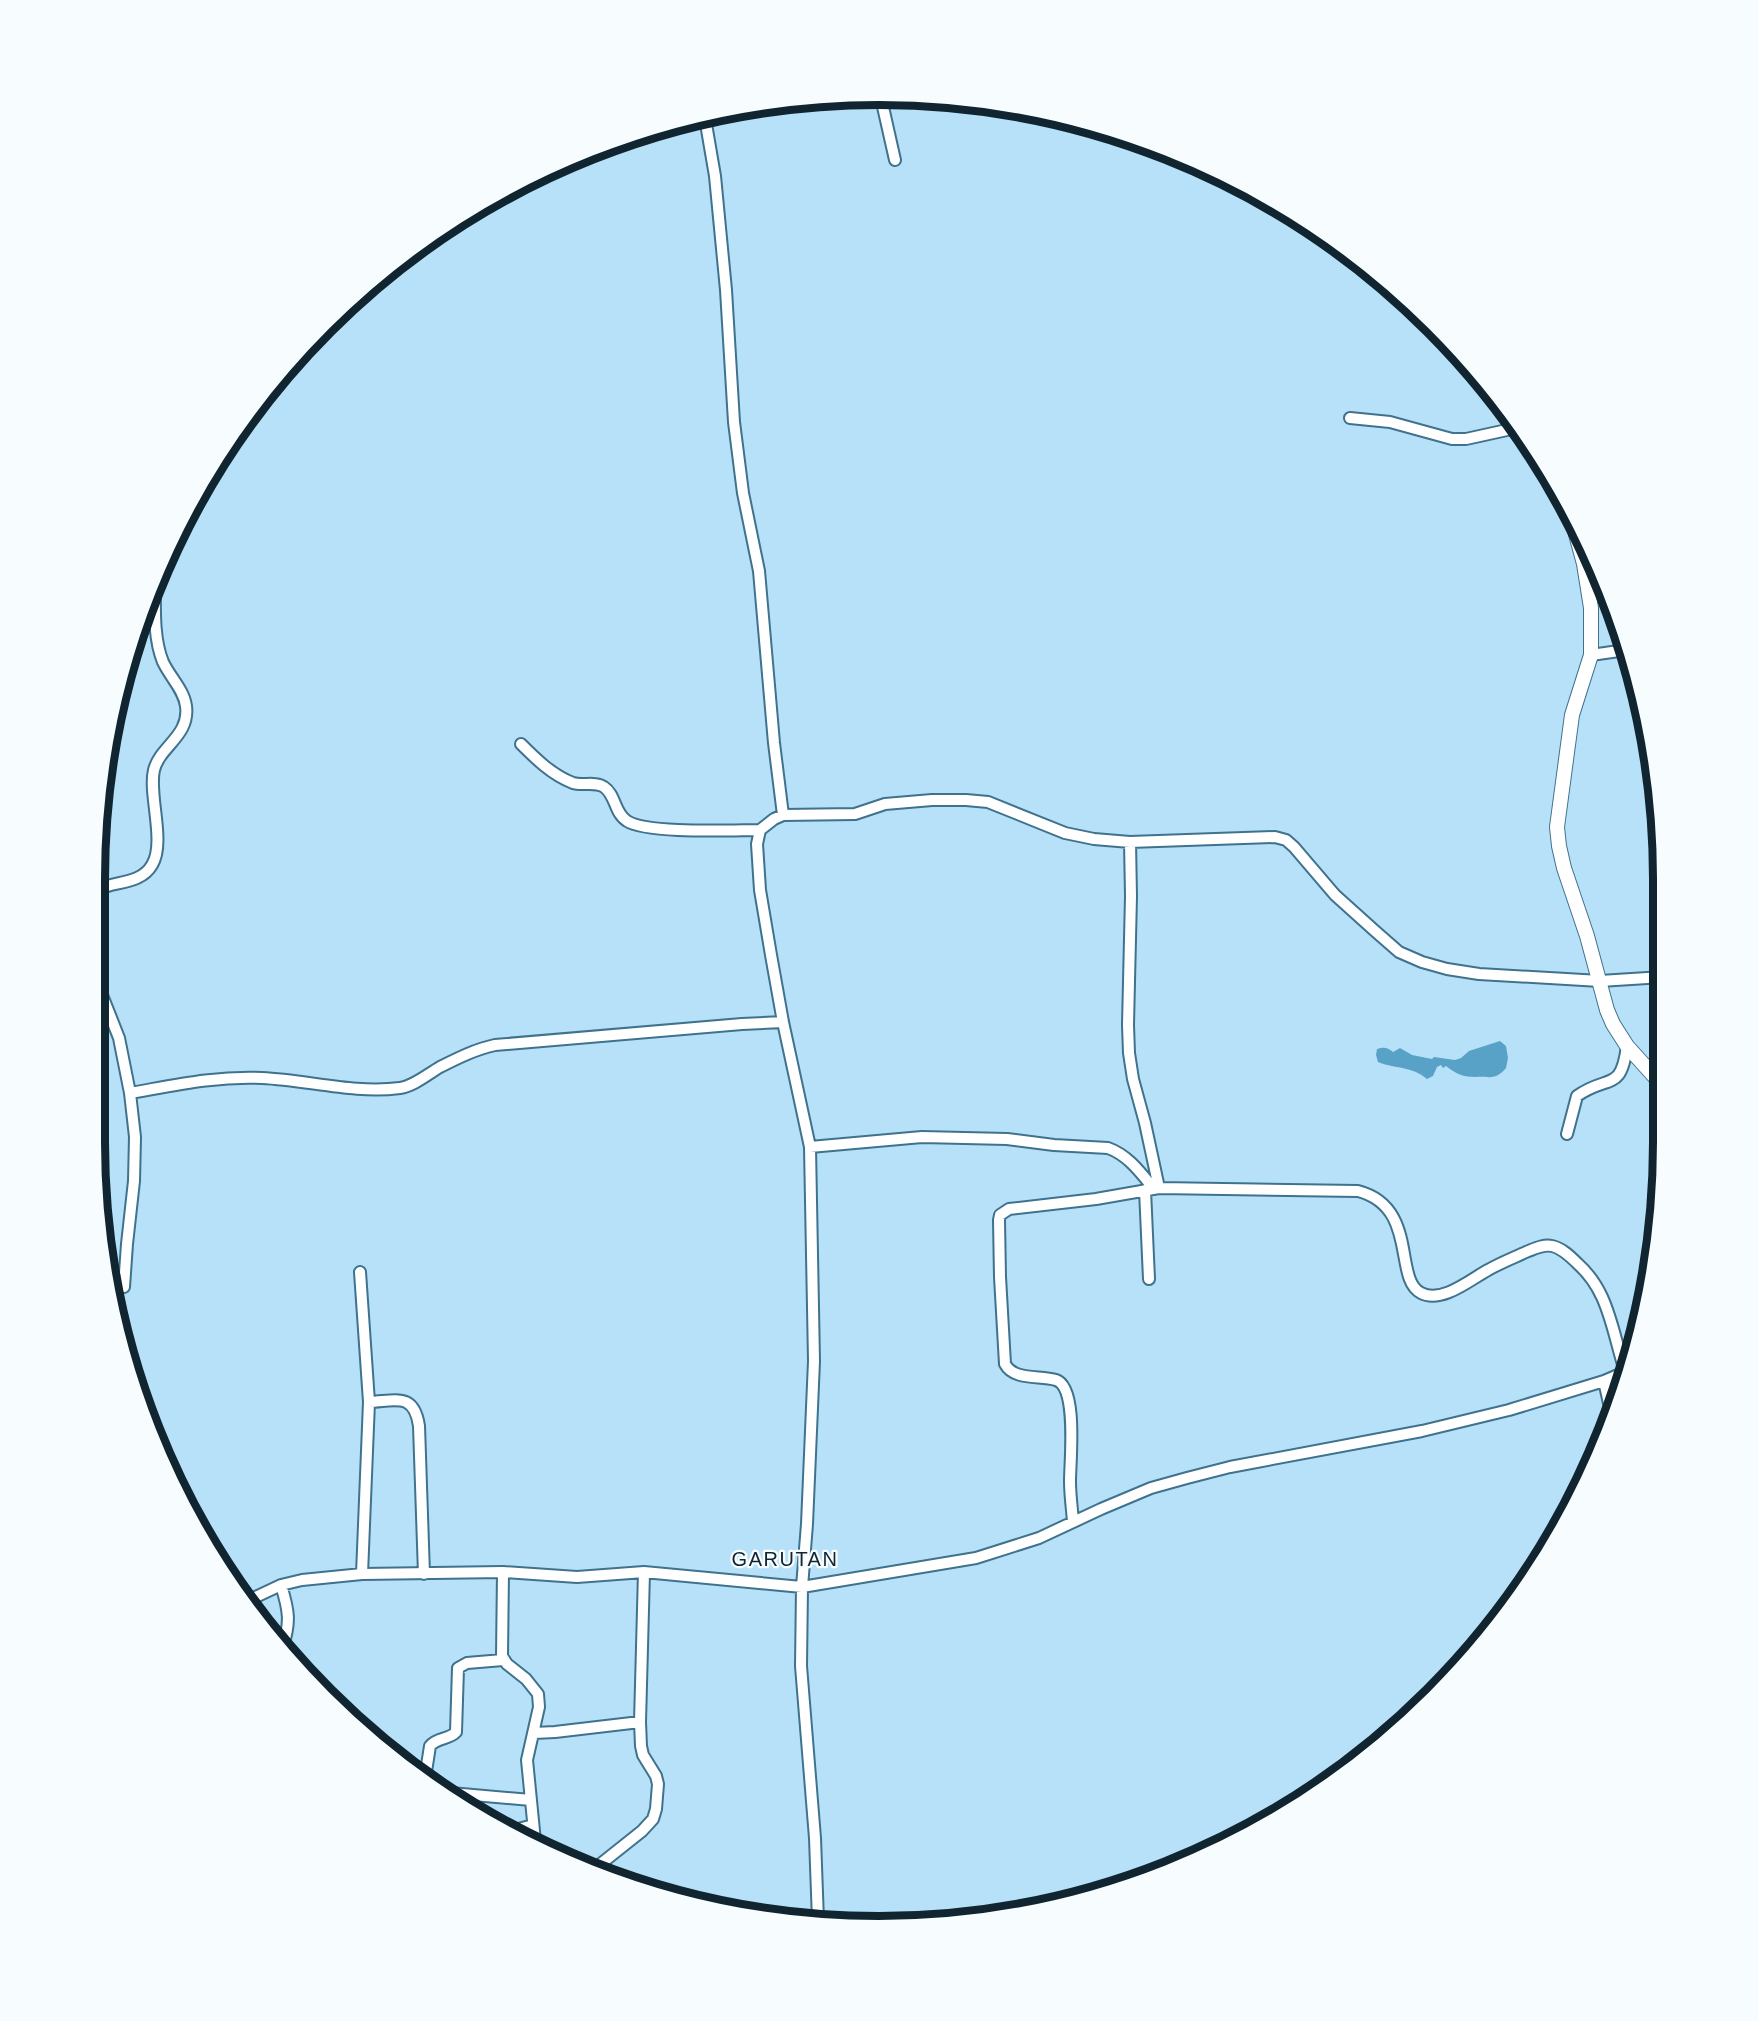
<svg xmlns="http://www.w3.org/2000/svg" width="1758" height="2021" font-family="Helvetica,sans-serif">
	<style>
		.water { fill: #59a2c7 }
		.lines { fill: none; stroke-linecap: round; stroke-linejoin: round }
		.minor-casing { stroke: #3f728c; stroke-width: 14 }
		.tertiary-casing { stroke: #3f728c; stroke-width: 16 }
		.minor { stroke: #fff; stroke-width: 10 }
		.tertiary { stroke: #fff; stroke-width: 14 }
		.labels { text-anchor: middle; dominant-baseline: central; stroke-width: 4.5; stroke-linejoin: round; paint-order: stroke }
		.quarter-label { font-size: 20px; letter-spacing: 1.5px; fill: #102530; stroke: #f7fcff }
		.rim { fill: none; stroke: #102530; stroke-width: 8 }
	</style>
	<rect width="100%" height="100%" fill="#b7e1f9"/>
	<path class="water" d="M1500,1041L1506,1046L1508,1058L1506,1068C1495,1081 1490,1076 1476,1077C1463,1077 1456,1074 1446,1066L1443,1068L1441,1065L1437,1067L1433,1076L1427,1079C1412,1066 1395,1069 1378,1062L1376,1055L1377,1049C1384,1047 1387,1047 1393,1052L1400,1048L1412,1055L1432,1059L1434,1057L1455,1060L1461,1058L1469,1051Z"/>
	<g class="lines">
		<g class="minor-casing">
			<path id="minor" d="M881,98L895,160
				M705,118L715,176L726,290L734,422L743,493L759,571L774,743L783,815
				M1350,418L1390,422L1452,439H1466L1516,428
				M1591,655L1626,650
				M521,744C536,759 552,775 573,783C582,786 596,781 604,787C616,795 614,813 627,821C647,834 733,830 760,830
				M1130,842L1131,896L1128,1025L1129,1053L1133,1079L1145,1123L1159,1188
				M99,889C116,881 141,884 152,865C166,842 148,794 154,770C160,746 190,736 186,706C184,690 170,677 163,662C153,638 155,606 155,580
				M98,978L102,995L119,1038L130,1093L135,1137L134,1181L127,1244L124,1287
				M1663,1092L1658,1112L1663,1131
				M130,1093C176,1085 215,1076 262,1078C308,1080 354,1094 400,1088C414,1086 428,1074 440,1067C458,1058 476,1049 495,1045L742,1024L783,1022
				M1567,1134L1577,1096C1608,1074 1621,1093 1627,1046
				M810,1147L922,1137L1007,1139L1054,1145L1108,1148C1128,1155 1141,1173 1154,1189
				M1145,1190L1149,1279
				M360,1272L369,1402L362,1574
				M1604,1381L1612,1417
				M369,1402C396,1401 414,1392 419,1426L424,1574
				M1073,1522C1072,1508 1070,1495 1070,1481C1070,1461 1078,1387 1056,1380C1040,1375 1014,1381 1005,1364L1000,1277L999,1220L1000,1215L1009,1209L1096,1199L1159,1188L1358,1191C1419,1207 1393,1279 1421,1293C1442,1304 1471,1279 1488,1270C1500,1263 1513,1258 1526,1252C1534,1249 1543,1244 1552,1246C1562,1248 1571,1257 1578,1264C1588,1273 1596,1284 1602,1297C1613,1321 1617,1347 1625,1371
				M503,1572L502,1656L507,1664L526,1679L538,1694L539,1707L527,1760L535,1841
				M281,1585C289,1611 291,1622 282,1649
				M249,1600L281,1585L302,1580L362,1574L503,1572L577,1577L644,1572L802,1587L807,1524L814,1361L810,1147L783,1022L771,955L760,890L757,844L760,830L774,819L783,815L855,814L885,804L932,800H966L988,802L1065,833L1094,839L1130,842L1275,837L1286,840L1294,847L1335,895L1375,931L1399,952L1422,962L1447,969L1479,974L1600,981L1663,977
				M534,1733L555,1732L640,1722L644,1572
				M425,1778L430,1746C437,1737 449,1740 456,1732L458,1668L467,1663L503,1660
				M451,1793L531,1800
				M515,1830L533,1825
				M593,1870L642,1831L653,1819L656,1809L658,1784L656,1776L643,1755L641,1746L640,1722
				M818,1921L815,1838L801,1666L802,1587L976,1558L1039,1538L1101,1509L1151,1488L1187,1478L1230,1467L1422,1431L1509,1410L1604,1381L1625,1372"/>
		</g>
		<g class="tertiary-casing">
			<path id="tertiary" d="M1571,516L1584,564L1591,608V655L1572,715L1557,827L1559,846L1564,868L1587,936L1607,1010L1613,1024L1627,1046L1663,1086"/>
		</g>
		<use href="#minor" class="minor"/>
		<use href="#tertiary" class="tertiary"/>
	</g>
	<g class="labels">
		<g class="quarter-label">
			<text x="785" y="1559">GARUTAN</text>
		</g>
	</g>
	<path d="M0 0H1758V2021H0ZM879 105H879A774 774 0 0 1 1653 879V1142A774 774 0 0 1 879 1916H879A774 774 0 0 1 105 1142V879A774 774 0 0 1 879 105Z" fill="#f7fcff" fill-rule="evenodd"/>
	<path class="rim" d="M879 105H879A774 774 0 0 1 1653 879V1142A774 774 0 0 1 879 1916H879A774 774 0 0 1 105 1142V879A774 774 0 0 1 879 105Z"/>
</svg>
